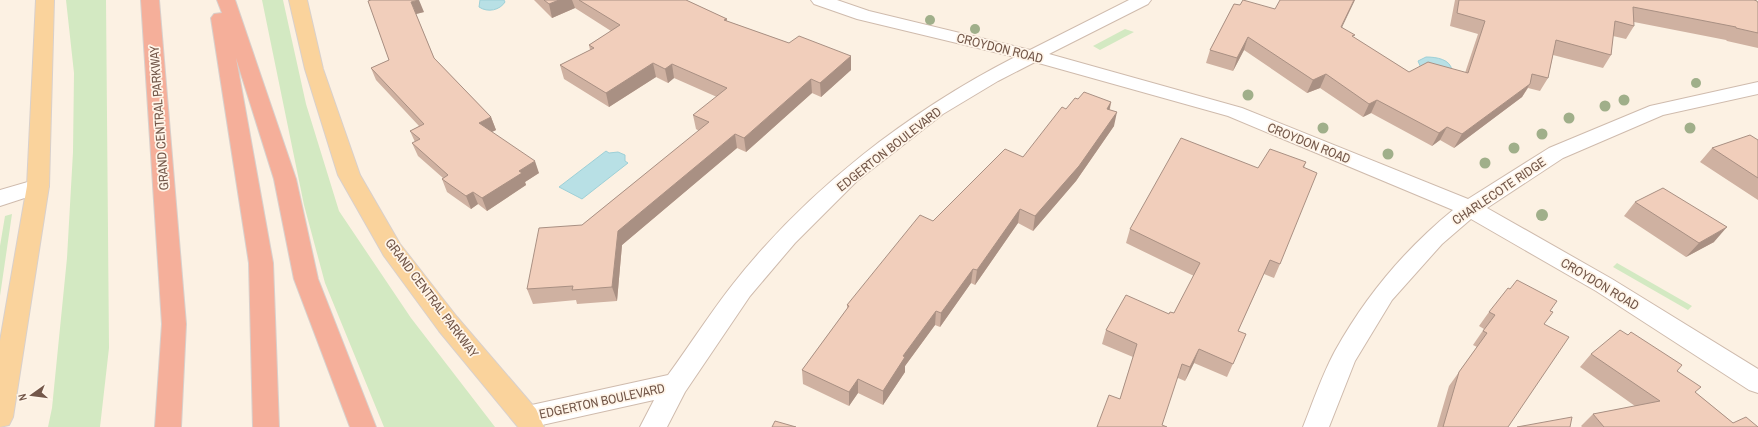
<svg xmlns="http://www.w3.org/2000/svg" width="1758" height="427" font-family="'Archivo Narrow',sans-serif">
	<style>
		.green { fill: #d3e9c2 }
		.water { fill: #b8e0e5; stroke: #9ed0d7 }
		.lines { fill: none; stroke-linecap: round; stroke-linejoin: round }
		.minor-casing { stroke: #cfbbad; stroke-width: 2 }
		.major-casing { stroke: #d8d0cc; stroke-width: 2 }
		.highway-casing { stroke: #d8d0cc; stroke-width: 2 }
		.minor { fill: #fff; fill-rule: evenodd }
		.major { fill: #fad39c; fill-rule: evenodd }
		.highway { fill: #f5af9a; fill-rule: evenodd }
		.tree { fill: #a0af8a }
		.wall { fill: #cfb1a1 }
		.shaded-wall { fill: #a99083 }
		.building { fill: #f1cebb; stroke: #a99083 }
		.labels { text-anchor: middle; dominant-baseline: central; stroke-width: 3.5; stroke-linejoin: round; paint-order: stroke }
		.street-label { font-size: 13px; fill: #735749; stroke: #fff5e9 }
	</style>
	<rect width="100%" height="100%" fill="#fcf1e3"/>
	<path class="green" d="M66,0H106L109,348L100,427H48L52,408L67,258L73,152L74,73Z
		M262,0H283L306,104L339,211L411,318L495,427H384L325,283L304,205Z
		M1125,29L1134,32L1100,50L1093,46Z
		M12,214L0,296V246L5,216Z
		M1617,263L1692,306L1688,310L1613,267Z"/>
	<path class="water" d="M480,0H504L505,2C500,10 488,13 479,7Z
		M1426,57C1436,57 1451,59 1452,71L1421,68L1418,61Z
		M606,151L609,153L618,152L625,155V161L628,163L582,199L559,187Z"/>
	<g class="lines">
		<g class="minor-casing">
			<path id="minor" d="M811,0H837L869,11L1030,50L1129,0H1151L1148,4L1049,54L1242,108L1468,199L1549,148L1650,106L1758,82V94L1663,115L1563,158L1487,208L1612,279L1758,369V393L1749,390L1596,291L1471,219L1442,244L1392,300L1355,361L1329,427H1303C1313,402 1322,375 1335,351C1365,297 1405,249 1453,210L1228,116L1035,62L998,81L943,114L857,181L795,243L750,296L685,392L667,427H640L654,400L533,427H523L518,425L514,417L518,409L527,406L668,375C690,345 710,313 733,284C808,189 908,112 1015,57L857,19L814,4Z
				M38,179L46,181L49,186L46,191L0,206V190Z"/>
		</g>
		<g class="major-casing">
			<path id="major" d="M36,0H54L49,186L13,417L9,425L0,427V341L27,186Z
				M289,0H307L323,69L360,175L400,244L457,317L536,409L544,427H518L439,331L384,256L338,175L305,69Z"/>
		</g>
		<g class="highway-casing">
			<path id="highway" d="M141,0H159L186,324L181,427H155L162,324Z
				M217,0H235L296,179L318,279L376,427H350L294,279L274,179L236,58L273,263L279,427H253L249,263L211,18L214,14L222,13Z"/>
		</g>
		<use href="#minor" class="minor"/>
		<use href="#major" class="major"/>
		<use href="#highway" class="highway"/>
	</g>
	<g class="tree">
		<circle cx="930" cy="20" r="5"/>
		<circle cx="975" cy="29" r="5"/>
		<circle cx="1696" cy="83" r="5"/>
		<circle cx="1248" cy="95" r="5.5"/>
		<circle cx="1624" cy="100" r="5.5"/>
		<circle cx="1605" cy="106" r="5.5"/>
		<circle cx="1569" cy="118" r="5.5"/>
		<circle cx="1323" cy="128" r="5.5"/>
		<circle cx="1690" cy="128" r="5.5"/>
		<circle cx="1542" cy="134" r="5.5"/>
		<circle cx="1514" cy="148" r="5.5"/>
		<circle cx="1388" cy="154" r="5.5"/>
		<circle cx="1485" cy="163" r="5.5"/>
		<circle cx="1542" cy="215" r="6"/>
	</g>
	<path class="wall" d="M534,0H686L727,19V21L789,43L851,56V70L821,97L812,93L746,152L737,148L622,245L617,301L577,304L576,300L533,304L527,289L582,225L699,131L696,129L693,115L717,97L674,78L668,83L656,77L609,107L564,79L560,65L590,50L589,45L611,31L575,8L552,18Z
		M1455,0H1754L1758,3V48L1727,41L1726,40L1634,22V26L1626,39L1613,36L1611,55L1603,68L1553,55L1548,78L1540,91L1528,88L1522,97L1454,148L1440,140L1432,146L1371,113L1363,117L1320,88L1307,93L1244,50L1233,71L1206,63L1210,50L1234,4L1342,27L1354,38L1409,72L1465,73L1478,34L1450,26Z
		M368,1L424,12L416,14L434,58L491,117L496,130L491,132L539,173L525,182L526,185L487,211L478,204L471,209L447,192L442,179L443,178L418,156L412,143L415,142L410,131L419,126L376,80L371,68L389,60Z
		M1078,99L1111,102L1110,109L1114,126L1076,181L1033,231L1018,223L975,285L971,283L940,327L935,325L905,366V372L883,405L858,393L849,406L803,384L802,370L847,309V305L933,221L1023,157L1066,109Z
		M1758,140V200L1700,162L1712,148Z
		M1306,162L1304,168L1280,264L1274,278L1264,274L1238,331L1240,348L1227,377L1194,363L1185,381L1178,378L1097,427L1120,399L1133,357L1102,344L1106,330L1174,313L1194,276L1126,243L1130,229L1258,168Z
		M1635,202L1714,242L1686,257L1624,216Z
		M1550,311L1544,324L1508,427H1437L1449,386L1477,347L1473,345L1484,329L1479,326L1489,312Z
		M1591,354L1677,371L1695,392L1733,423L1758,427H1582L1581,426L1593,414L1635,406L1580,367Z"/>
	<path class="shaded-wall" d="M419,0L424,12L416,14L411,2Z
		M559,0H572L575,8L552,18L549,4Z
		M1354,0H1355L1336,40L1341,27Z
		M1248,37L1244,50L1233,71L1237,58Z
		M851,56V70L821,97L820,83Z
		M653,63L656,77L609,107L606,93Z
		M672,64L674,78L668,83L665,69Z
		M1326,74L1320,88L1307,93L1313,80Z
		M811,79L812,93L746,152L744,138Z
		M1530,84L1522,97L1454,148L1462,134Z
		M1377,100L1371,113L1363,117L1369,104Z
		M1111,102L1108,116L1107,109Z
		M1117,112L1114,126L1076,181L1033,231L1035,216Z
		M491,117L496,130L484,136L479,123Z
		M1447,127L1440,140L1432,146L1439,133Z
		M735,134L737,148L622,245L617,301L612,287L618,231Z
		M535,161L539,173L525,182L526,185L487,211L482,198L519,171Z
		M473,192L478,204L471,209L466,196Z
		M1020,209L1018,223L975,285L977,270Z
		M1727,227L1714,242L1686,257L1699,243Z
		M973,269L971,283L940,327L941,313Z
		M936,311L935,325L905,366V372L883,405V391L903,356Z
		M1199,349L1194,363L1185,381L1190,367Z
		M858,379V393L849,406V392Z"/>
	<path class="building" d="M371,0H419L411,2L434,58L491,117L479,123L535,161L519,171L522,173L482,198L473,192L466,196L442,179L448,175L412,143L420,139L410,131L424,124L371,68L389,60L368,1Z
		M544,0H559L549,4Z
		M579,0H686L727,19L724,20L789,43L799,36L851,56L820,83L811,79L744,138L735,134L618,231L612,287L572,290L573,286L527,289L539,228L582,225L709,122L693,115L727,88L672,64L665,69L653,63L606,93L560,65L594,48L589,45L620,25Z
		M1243,0L1275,9L1280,0H1354L1341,27L1355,35L1352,36L1409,72L1428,62L1468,73L1485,21L1457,13L1459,0H1754L1757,1L1758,3V33L1736,28V27L1633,7L1634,26L1615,21L1611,55L1556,40L1548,78L1532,74L1530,84L1462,134L1447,127L1439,133L1377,100L1369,104L1326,74L1313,80L1248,37L1237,58L1210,50L1234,4L1240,5Z
		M1084,92L1111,102L1107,109L1117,112L1079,166L1035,216L1020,209L977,270L973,269L941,313L936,311L903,356L905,357L883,391L858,379L849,392L802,370L849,306L847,305L920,215L933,221L1005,149L1023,157L1062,107L1066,109L1075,98L1078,99Z
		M1750,135L1758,140V178L1712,148Z
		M1181,138L1258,168L1270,149L1306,162L1303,167L1317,173L1280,264L1270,260L1238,331L1246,334L1233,364L1199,349L1190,367L1182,364L1162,425L1167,427H1097L1109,395L1120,399L1137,344L1106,330L1126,295L1169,314L1170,312L1174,313L1200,263L1130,229Z
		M1663,188L1727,227L1699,243L1635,202Z
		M1517,280L1557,301L1550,311L1553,312L1544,324L1569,337L1508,427H1443L1459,372L1487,333L1483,331L1495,315L1489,312L1508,288L1510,289Z
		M1620,330L1628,335L1631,332L1682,365L1677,371L1701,387L1695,392L1733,423L1746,417L1758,427H1604L1593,414L1660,401L1591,354Z
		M1572,417L1570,427H1517Z
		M775,421L796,427H772Z"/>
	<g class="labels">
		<g class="street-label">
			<text transform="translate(1000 48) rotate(14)">CROYDON ROAD</text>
			<text transform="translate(159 118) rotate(-94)">GRAND CENTRAL PARKWAY</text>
			<text transform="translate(1309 143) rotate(22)">CROYDON ROAD</text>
			<text transform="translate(889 149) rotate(-38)">EDGERTON BOULEVARD</text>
			<text transform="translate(1499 191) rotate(-34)">CHARLECOTE RIDGE</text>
			<text transform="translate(1600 284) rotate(31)">CROYDON ROAD</text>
			<text transform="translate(432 298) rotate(53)">GRAND CENTRAL PARKWAY</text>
			<text transform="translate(602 401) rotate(-12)">EDGERTON BOULEVARD</text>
		</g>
	</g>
	<g transform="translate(32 395) rotate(256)" stroke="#fff5e9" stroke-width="3" paint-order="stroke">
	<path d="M0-3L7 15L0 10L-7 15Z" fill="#735749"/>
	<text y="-6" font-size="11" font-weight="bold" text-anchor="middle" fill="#735749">N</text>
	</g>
</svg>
